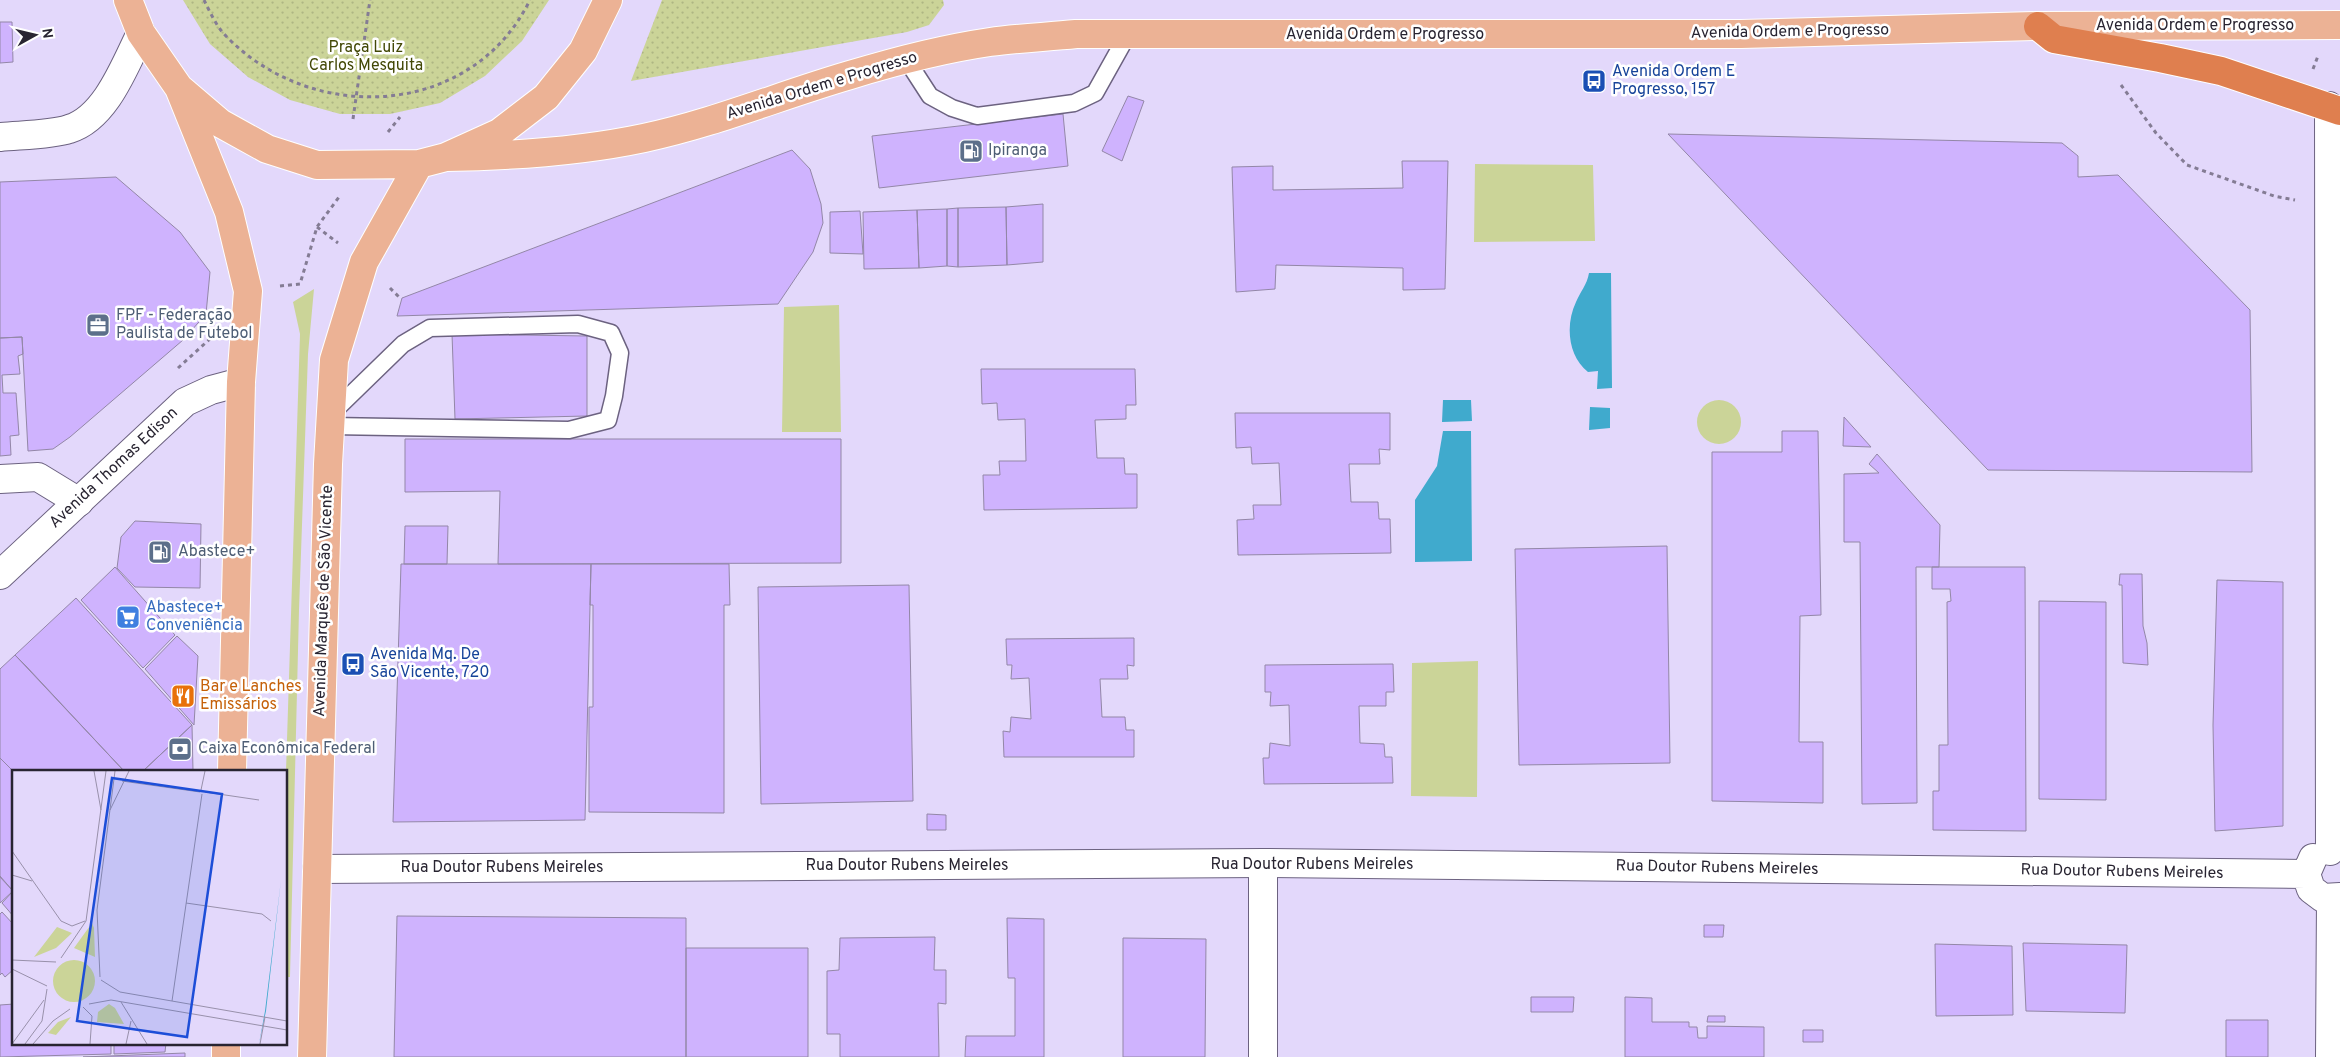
<svg xmlns="http://www.w3.org/2000/svg" width="2340" height="1057" font-family="Overpass,sans-serif">
	<style>
		.grass { fill: #cbd498 }
		.park { fill: url(#park-dots) }
		.water { fill: #40aacd }
		.building { fill: #cfb3fe; stroke: #9387a7 }
		.lines { fill: none; stroke-linecap: round; stroke-linejoin: round }
		.lane-casing { stroke: #6c6280; stroke-width: 19 }
		.street-casing { stroke: #6c6280; stroke-width: 30 }
		.secondary-casing { stroke: #6c6280; stroke-width: 30 }
		.primary-casing { stroke: #fff; stroke-width: 30 }
		.highway-casing { stroke: #fff; stroke-width: 30 }
		.path { stroke: #847c94; stroke-width: 3; stroke-dasharray: 4 4; stroke-linecap: butt }
		.lane { stroke: #fff; stroke-width: 16 }
		.street { stroke: #fff; stroke-width: 28 }
		.secondary { stroke: #fff; stroke-width: 28 }
		.primary { stroke: #ecb295; stroke-width: 28 }
		.highway { stroke: #df7f4f; stroke-width: 28 }
		.labels { text-anchor: middle; dominant-baseline: central; stroke-width: 5; stroke-linejoin: round; paint-order: stroke }
		.street-label { font-size: 16px; fill: #282431; stroke: #fff }
		.park-label { font-size: 16px; fill: #424806; stroke: #fff }
		.transit-label { font-size: 16px; fill: #164399; stroke: #fff; text-anchor: start }
		.service-label { font-size: 16px; fill: #4e5e75; stroke: #fff; text-anchor: start }
		.shop-label { font-size: 16px; fill: #366cbe; stroke: #fff; text-anchor: start }
		.food-label { font-size: 16px; fill: #c56008; stroke: #fff; text-anchor: start }
		.inset-road { fill: none; stroke: #9890aa; stroke-width: 1 }
		.view { fill: #1d4ed8; fill-opacity: 0.15; stroke: #1d4ed8; stroke-width: 2.5 }
		.inset-edge { fill: none; stroke: #282431; stroke-width: 2.5 }
	</style>
	<defs>
		<pattern id="park-dots" width="8" height="8" patternUnits="userSpaceOnUse" patternTransform="scale(1.25)"><rect width="8" height="8" fill="#cbd498"/><path d="M2 2h.1M6 6h.1" fill="none" stroke="#aeb683" stroke-width="1.8" stroke-linecap="round"/></pattern>
	</defs>
	<rect width="100%" height="100%" fill="#e3d8fb"/>
	<path class="grass" d="M1475,164L1593,165L1595,241L1474,242Z
		M314,289L308,354L299,610L290,977H286V771L300,334L293,302Z
		M839,305L841,432H782L784,307Z
		M1697 422a22 22 0 1 1 44 0a22 22 0 1 1-44 0Z
		M1478,661L1477,797L1411,796L1412,663Z"/>
	<path class="park" d="M183,0H549L522,41L485,76L440,103L390,114H340L290,100L248,77L210,44Z
		M662,0H943L944,5L929,25L907,32L631,81Z"/>
	<path class="water" d="M1589,273H1611L1612,388L1597,389L1598,371L1588,372C1568,356 1565,325 1576,302C1580,292 1587,285 1589,273Z
		M1443,400H1471L1472,421L1442,422Z
		M1590,407L1610,408V428L1589,430Z
		M1443,431H1471L1472,561L1415,562V500L1437,466Z"/>
	<path class="building" d="M0,22H12L13,62L0,63Z
		M1128,96L1144,101L1122,161L1102,151Z
		M1063,114L1068,166L879,188L872,136Z
		M1668,134L2062,143L2078,156V177L2118,175L2250,310L2252,472L1988,470Z
		M792,150L810,169L821,204L823,223L813,252L778,304L397,316L402,298Z
		M1402,161H1448L1445,289L1403,290V268L1276,265L1275,289L1236,292L1232,167L1273,166V190L1403,188Z
		M116,177L180,232L210,272L206,314L183,340L70,437L53,449L28,451L22,337L0,338V182Z
		M1043,204V262L1007,265L1006,207Z
		M1006,207L1007,265L958,267V208Z
		M958,208V267L947,266V209Z
		M947,209V266L919,268L917,210Z
		M917,210L919,268L864,269L863,212Z
		M860,211L863,254L830,253V212Z
		M452,334L587,336V416L455,419Z
		M22,337L23,354L18,356L20,374L2,375L3,393H16L19,435L10,436L11,455L0,456V338Z
		M981,369H1135L1136,405H1126V419L1095,420L1097,458H1124L1125,474H1137V508L984,510L983,475H1000L999,461H1026L1025,419L998,420L997,403L982,404Z
		M1235,413H1390V450L1379,449L1380,464H1349L1351,502H1378L1379,519H1390L1391,553L1238,555L1237,520L1254,519L1253,505H1281L1279,463L1252,464L1251,447L1236,448Z
		M1844,417L1871,447L1843,446Z
		M1782,431H1818L1821,615L1800,616L1799,742H1823V803L1712,801V452H1782Z
		M405,439H841V563L498,564L500,491L405,492Z
		M1877,454L1940,525L1939,567H1916L1917,803L1862,804L1860,542H1844V474L1879,473L1869,464Z
		M135,521L201,524L200,588L135,587L117,568L121,537Z
		M405,526H448L447,564H404Z
		M1667,546L1670,763L1519,765L1515,549Z
		M401,564H591L585,820L393,822Z
		M591,564H729L730,605H724V813L589,812V707H593V605H590Z
		M115,567L175,635L143,668L81,600Z
		M1932,567H2025L2026,831L1933,830V791H1939V745H1948L1947,602L1951,601L1950,589H1932Z
		M2120,574H2142L2143,626L2147,643L2148,665L2123,663L2122,585H2119Z
		M2217,580L2283,582V826L2215,831L2213,725Z
		M909,585L913,801L761,804L758,587Z
		M76,598L192,725L143,771H124L15,655Z
		M2039,601L2106,602V800L2039,799Z
		M177,636L198,656L194,725L145,669Z
		M1134,638V666L1127,665L1128,679H1100L1102,717H1125L1126,730H1134V757H1004L1003,731L1010,732L1011,717L1031,719L1029,678L1011,679L1012,665H1007L1006,639Z
		M15,655L26,666L124,771L14,772L0,758V669Z
		M1393,664L1394,692H1386V706H1359L1360,743L1384,744L1385,757H1392L1393,783L1264,784L1263,758H1269L1270,743L1290,746L1289,705L1270,706L1271,692H1265V665Z
		M192,725L193,771H143Z
		M0,758L14,772L13,891L0,877Z
		M927,814L946,815V830H927Z
		M0,876L13,891L0,903Z
		M14,890V917L2,903Z
		M2,912L14,925V969L5,977L2,973L0,975V914Z
		M397,916L686,918V1057H394Z
		M1007,918L1044,919V1057H965L966,1036H1015V978H1008Z
		M1704,925H1724L1723,937H1704Z
		M935,937L934,970H946V1004L938,1003L939,1057H840V1034H827V971L839,970L840,938Z
		M1123,938L1206,939L1205,1057H1123Z
		M2023,943L2127,945L2125,1013L2026,1011Z
		M1935,944L2012,946L2013,1015L1936,1016Z
		M686,948H808V1057H686Z
		M1531,997H1574L1573,1012H1531Z
		M1625,997L1652,998V1022H1689V1027H1697L1698,1038H1707V1026L1764,1027V1057H1625Z
		M14,1004V1043H111V1054L0,1057V1005Z
		M1708,1016H1725V1022H1707Z
		M2226,1020H2268V1057H2226Z
		M1803,1030H1823V1042H1803Z
		M114,1043H166L165,1052L114,1054Z
		M185,1053V1057H83Z"/>
	<g class="lines">
		<g class="lane-casing">
			<path id="lane" d="M906,59L930,96L952,108L977,116L1074,103L1095,93L1128,34
				M331,426L569,430L608,420L614,396L620,353L611,333L578,324L430,328L403,344L331,414"/>
		</g>
		<g class="street-casing">
			<path id="street" d="M0,137C20,135 51,135 69,129C106,118 125,65 141,33
				M0,479L38,477L79,502
				M1263,1057V863
				M2330,1057L2331,899"/>
		</g>
		<g class="secondary-casing">
			<path id="secondary" d="M2329,106L2330,851
				M0,575L185,402L211,390L241,382
				M2313,858L2306,874L2311,889L2323,898L2340,897
				M317,869L1263,863L2306,874"/>
		</g>
		<g class="primary-casing">
			<path id="primary" d="M128,0L141,33L179,88L220,123L267,149L317,165L419,164L446,157L499,133L546,97L583,51L608,0
				M179,88L229,212L248,291L241,382L232,771
				M446,157C513,156 578,152 644,138C715,123 781,95 850,75C896,61 942,49 990,42C1018,38 1047,37 1076,34H1741L2038,26L2340,25
				M226,1057V1043
				M312,1057L328,464L334,360L364,262L419,164"/>
		</g>
		<g class="highway-casing">
			<path id="highway" d="M2038,26L2054,39L2160,58L2221,71L2340,111"/>
		</g>
		<path class="path" d="M204,0C210,12 216,26 226,36C313,126 472,118 530,0
			M2313,69L2318,56
			M2121,85L2156,133L2187,165L2274,196L2295,200
			M353,119L370,0
			M388,132L400,117
			M317,227L338,243
			M280,286L300,284L317,227L339,197
			M390,288L399,297
			M178,368L212,337"/>
		<use href="#lane" class="lane"/>
		<use href="#street" class="street"/>
		<use href="#secondary" class="secondary"/>
		<use href="#primary" class="primary"/>
		<use href="#highway" class="highway"/>
	</g>
	<defs>
		<g id="bus-square" transform="scale(1.25)"><rect x="-9" y="-9" width="18" height="18" rx="4" fill="#1a4fb4" stroke="#fff"/><path d="M-5-6H5V4H4V6H2V4H-2V6H-4V4H-5ZM-3.5-4V0h7V-4ZM-3.5 1.2v1.5H-2V1.2ZM2 1.2v1.5H3.5V1.2Z" fill="#fff"/></g>
		<g id="fuel-square" transform="scale(1.25)"><rect x="-9" y="-9" width="18" height="18" rx="4" fill="#5c6f8a" stroke="#fff"/><path d="M-5.5-6h7V0h2V4h1.3V-2.5L3-4.5l.8-.8L6-3V5H2.5V1h-1V6h-7ZM-4.2-4.7v3.2H.2V-4.7Z" fill="#fff"/></g>
		<g id="office-square" transform="scale(1.25)"><rect x="-9" y="-9" width="18" height="18" rx="4" fill="#5c6f8a" stroke="#fff"/><path d="M-6-3h4V-5.5h4V-3h4V5H-6ZM-1-4.5V-3h2v-1.5ZM-6 0V1H6V0Z" fill="#fff"/></g>
		<g id="supermarket-square" transform="scale(1.25)"><rect x="-9" y="-9" width="18" height="18" rx="4" fill="#3f7fe0" stroke="#fff"/><path d="M-6-5.5h2.5l.6 2H6L4.5 2H-2.5L-4.4-4H-6ZM-1.5 3.2a1.3 1.3 0 1 0 .1 0ZM3 3.2a1.3 1.3 0 1 0 .1 0Z" fill="#fff"/></g>
		<g id="restaurant-square" transform="scale(1.25)"><rect x="-9" y="-9" width="18" height="18" rx="4" fill="#e8710a" stroke="#fff"/><path d="M-5-6h1v4h1v-4h1v4h1v-4h1v5L-1.5 .5V6h-2V.5L-5-1ZM5-6V6H3V1.5H1.5Q1.5-4 5-6Z" fill="#fff"/></g>
		<g id="bank-square" transform="scale(1.25)"><rect x="-9" y="-9" width="18" height="18" rx="4" fill="#5c6f8a" stroke="#fff"/><path d="M-6-4H6V4H-6ZM0-2.3a2.3 2.3 0 1 0 0 4.6a2.3 2.3 0 1 0 0-4.6Z" fill="#fff"/></g>
	</defs>
	<g fill-rule="evenodd">
		<use href="#bus-square" x="1594" y="81"/>
		<use href="#fuel-square" x="971" y="151"/>
		<use href="#office-square" x="98" y="325"/>
		<use href="#fuel-square" x="160" y="552"/>
		<use href="#supermarket-square" x="128" y="617"/>
		<use href="#bus-square" x="353" y="664"/>
		<use href="#restaurant-square" x="183" y="696"/>
		<use href="#bank-square" x="180" y="749"/>
	</g>
	<g class="labels">
		<g class="street-label">
			<text x="2195" y="26">Avenida Ordem e Progresso</text>
			<text transform="translate(1790 32) rotate(-1)">Avenida Ordem e Progresso</text>
			<text x="1385" y="35">Avenida Ordem e Progresso</text>
			<text transform="translate(822 86) rotate(-17)">Avenida Ordem e Progresso</text>
			<text transform="translate(114 468) rotate(-43)">Avenida Thomas Edison</text>
			<text transform="translate(324 601) rotate(-88)">Avenida Marquês de São Vicente</text>
			<text x="1312" y="865">Rua Doutor Rubens Meireles</text>
			<text x="907" y="866">Rua Doutor Rubens Meireles</text>
			<text x="502" y="868">Rua Doutor Rubens Meireles</text>
			<text transform="translate(1717 868) rotate(1)">Rua Doutor Rubens Meireles</text>
			<text transform="translate(2122 872) rotate(1)">Rua Doutor Rubens Meireles</text>
		</g>
		<g class="park-label">
			<text x="366" y="48">Praça Luiz<tspan x="366" dy="18">Carlos Mesquita</tspan></text>
		</g>
		<g class="transit-label">
			<text x="1612" y="72">Avenida Ordem E<tspan x="1612" dy="18">Progresso, 157</tspan></text>
			<text x="370" y="655">Avenida Mq. De<tspan x="370" dy="18">São Vicente, 720</tspan></text>
		</g>
		<g class="service-label">
			<text x="988" y="151">Ipiranga</text>
			<text x="116" y="316">FPF - Federação<tspan x="116" dy="18">Paulista de Futebol</tspan></text>
			<text x="178" y="552">Abastece+</text>
			<text x="198" y="749">Caixa Econômica Federal</text>
		</g>
		<g class="shop-label">
			<text x="146" y="608">Abastece+<tspan x="146" dy="18">Conveniência</tspan></text>
		</g>
		<g class="food-label">
			<text x="200" y="687">Bar e Lanches<tspan x="200" dy="18">Emissários</tspan></text>
		</g>
	</g>
	<g transform="translate(12 770)">
		<rect width="275" height="275" fill="#e3d8fb"/>
		<path d="M97,234L103,238L112,254L85,252L86,242ZM59,247L44,265L36,263L46,252Z" fill="#cbd498"/>
		<path d="M80,153L82,158L83,187L62,178ZM45,157L60,163L44,178L22,187ZM41 211a21 21 0 1 1 42 0a21 21 0 1 1-42 0Z" fill="#cbd498"/>
		<path d="M269,110L254,241L247,274L253,241Z" fill="#40aacd"/>
		<path class="inset-road" d="M82,1L89,40M110,11L188,22M189,20L193,1M193,22L247,30M98,40L117,1M0,81L49,151L60,156L73,151M0,105L20,111M174,133L250,144L259,151M49,188L74,151L94,1M0,190L44,192M0,199L35,216M88,207L85,140L103,1M89,210L108,222L275,251M160,231L190,24M109,232L135,274M77,234L99,230L275,260M71,237L80,246L78,274M0,274L32,230M13,274L30,251L35,219M21,274L41,251L58,239M114,274L119,251M248,274L253,247"/>
		<path class="view" d="M100,8L210,24L175,267L65,251Z"/>
		<rect width="275" height="275" class="inset-edge"/>
	</g>
	<g transform="translate(35 35) rotate(82)" stroke="#ffffff" stroke-width="4" paint-order="stroke">
	<path d="M0-4L9 19L0 12L-9 19Z" fill="#282431"/>
	<text y="-8" font-size="14" font-weight="bold" text-anchor="middle" fill="#282431">N</text>
	</g>
</svg>
